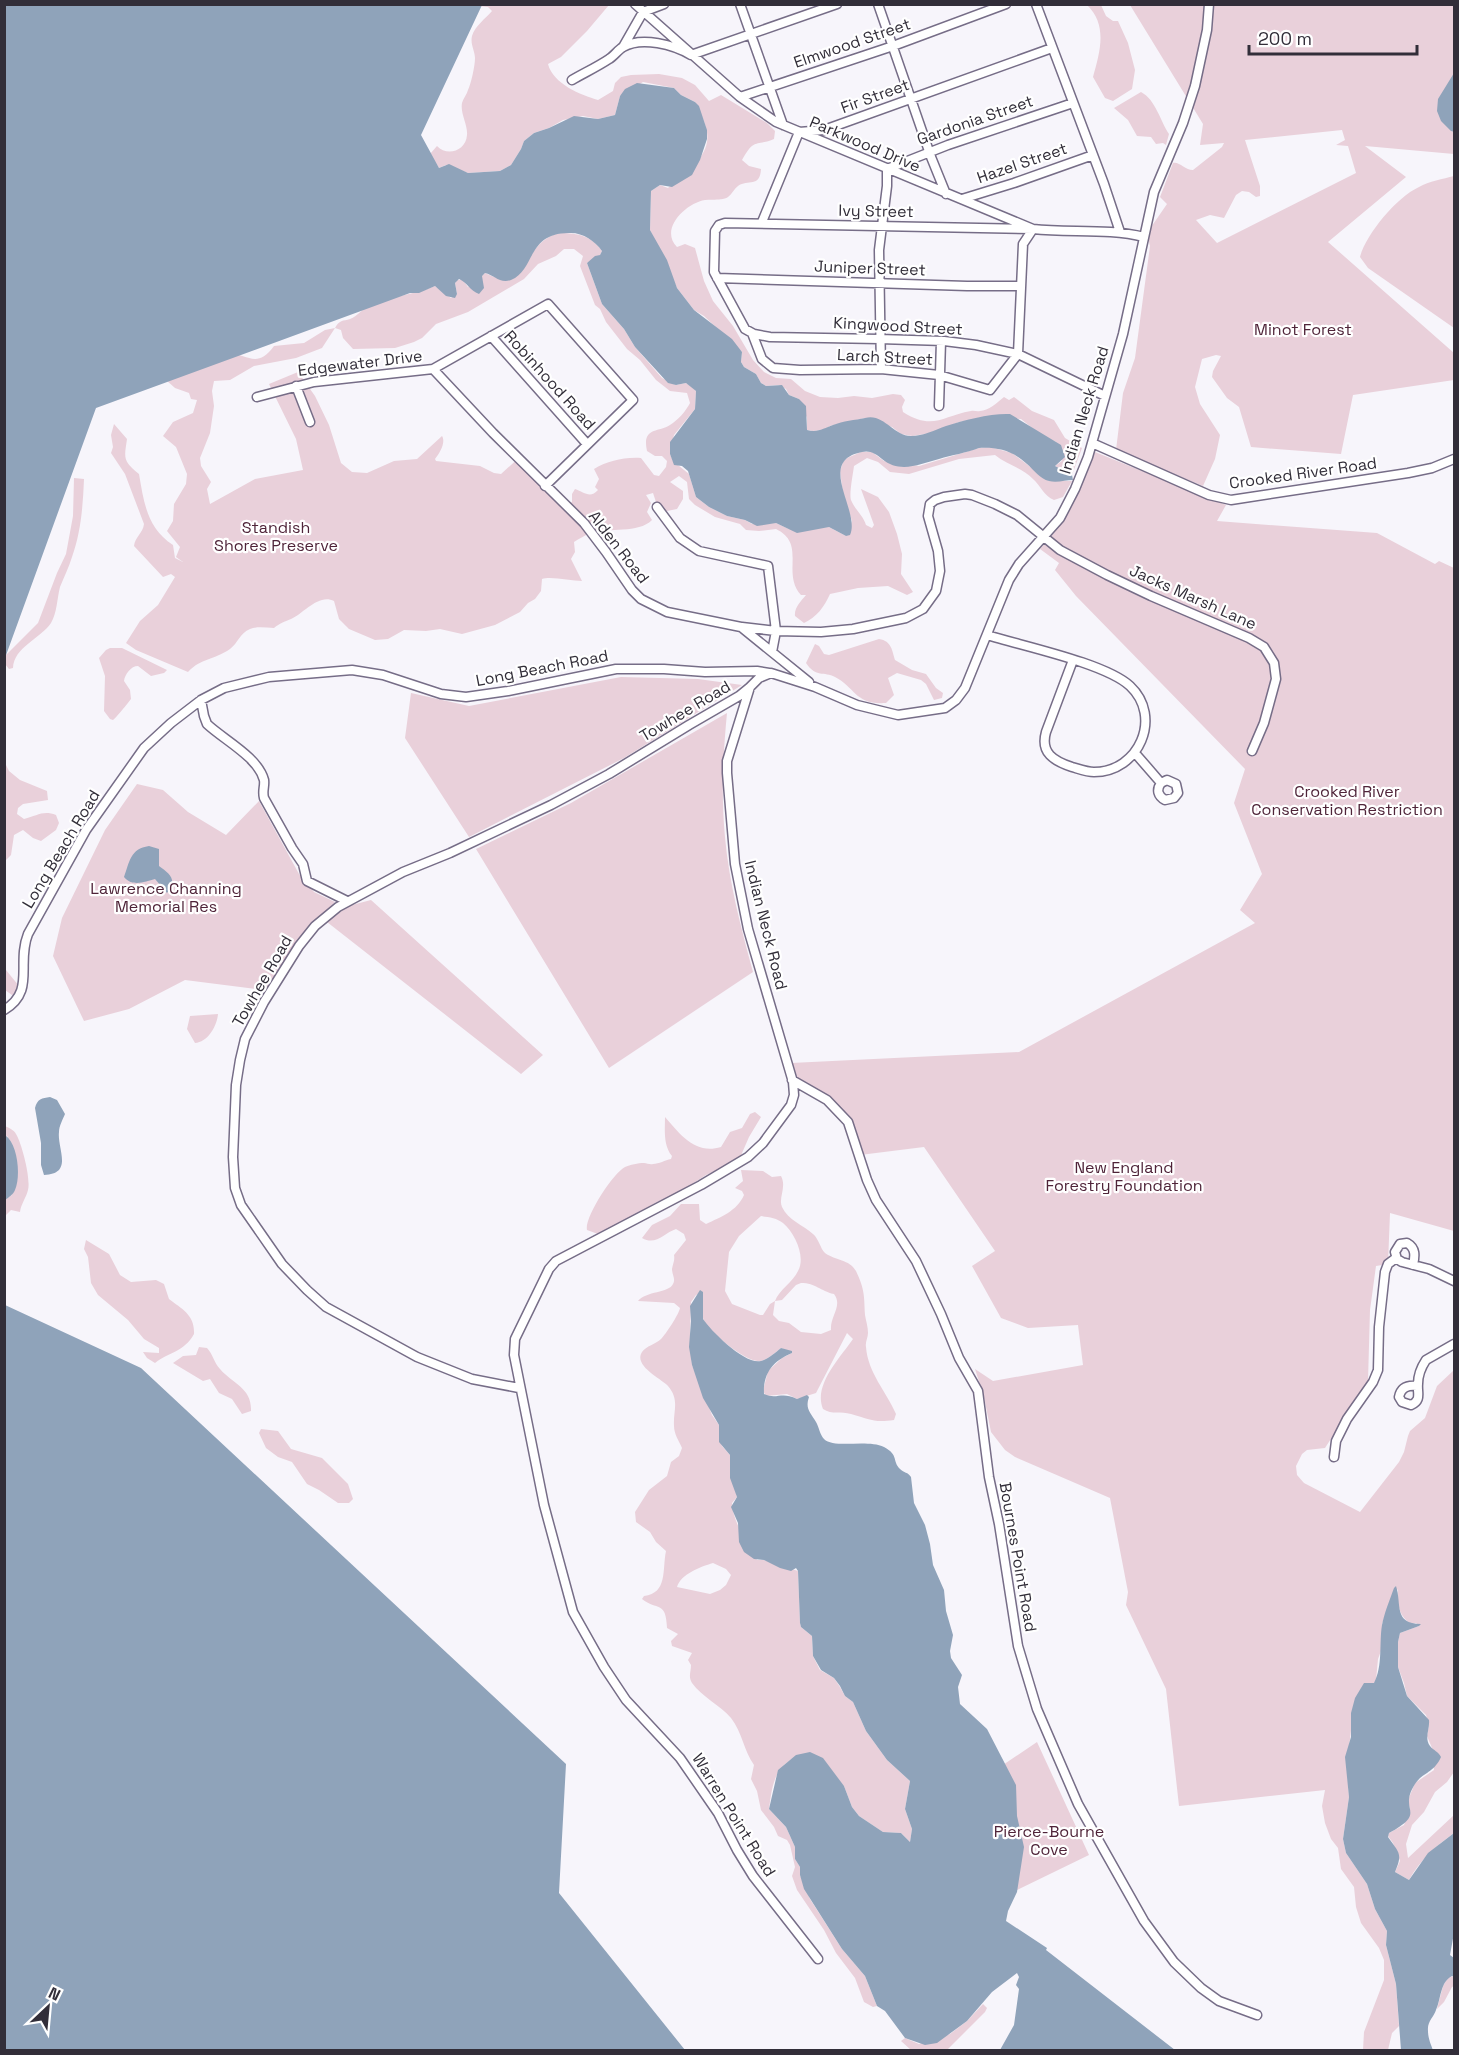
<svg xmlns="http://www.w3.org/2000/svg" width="1459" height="2055" font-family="'Space Grotesk',sans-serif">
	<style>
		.green { fill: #e9d0da; fill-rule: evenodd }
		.water { fill: #8fa3ba }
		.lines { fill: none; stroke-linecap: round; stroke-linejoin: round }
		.minor-casing { stroke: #766d87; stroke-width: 11 }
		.minor { stroke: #fff; stroke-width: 8 }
		.labels { text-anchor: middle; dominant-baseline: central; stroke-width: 4.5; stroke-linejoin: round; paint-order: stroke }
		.street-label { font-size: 16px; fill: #322e39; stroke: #fff }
		.park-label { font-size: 16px; fill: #4f2439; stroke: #fff }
	</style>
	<rect width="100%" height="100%" fill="#f7f5fb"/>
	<path class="green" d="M507,4L609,5L587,31L561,57L548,64C553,84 581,95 598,100L613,91L615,83L621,77L631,75L659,74L682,78L695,85L709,101L721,95L767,123L775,131L774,139C755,147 755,137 742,160L749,166L761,169C760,188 748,179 738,186C734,189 732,194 728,197C722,201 712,199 705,200C686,203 659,229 677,247L685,244L695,248L704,281L713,301L733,326L753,360L764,372L776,378L791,379L805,391L820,397L838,398L854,396L872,398L893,394L901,395L905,400L902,407L903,412C933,431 942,416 971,411C974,410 977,412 980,411C988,411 998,402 1004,397L1009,400L1014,397L1032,411L1054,420L1065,438L1082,448L1072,475L1055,466L1062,461L1056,442L1042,436L1021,419L988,417L959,422L931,433L912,436L901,434L892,427L865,418L830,426L824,430L813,431L807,430V418L799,399L789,395L786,389L779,385L766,386L761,383L756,374L744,367L741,362L742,352L704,316L694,310L677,288L650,230L651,191L660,185L668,188C686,172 714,155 706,128C704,119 699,110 695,102L681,95L674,88L643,82L620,96L615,115L598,119L583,116L563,120L549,128L534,133L524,141L521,149L511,165L500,171L468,173L446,165L439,168L430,154L437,146C447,157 466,151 467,135C468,125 460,113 462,103C463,99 467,94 468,90C471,84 475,66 475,58C475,51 470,44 472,36C475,26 486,18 492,11L488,7L468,5Z
		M1087,5H1101L1106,16L1113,21H1118L1128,43L1135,70L1132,89L1113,101L1105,98L1093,77C1100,52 1108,25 1087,5Z
		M1130,5H1454V93L1451,131L1454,132V154L1365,146L1406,177L1328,242L1454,353V380L1353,395L1341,454L1251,447L1239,407L1227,398L1212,377L1213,371L1221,356L1216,355L1202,359L1195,387L1200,404L1220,435L1215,459L1203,486L1116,450L1123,393L1135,358L1150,246L1147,233L1167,204L1160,197L1173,163C1179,161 1185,170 1193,170L1222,147L1224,143L1200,145L1203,124ZM1342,130L1345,140L1336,145L1348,146L1356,173L1217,243L1196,220L1210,215L1224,218L1236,195L1242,191L1249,192L1256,197L1260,196V186L1245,140Z
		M1141,92C1156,100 1160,121 1169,134L1166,145L1163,143L1156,144L1151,137L1137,136L1128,120L1114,108Z
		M1454,176V328L1368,268L1360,257C1366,234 1397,197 1419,187C1429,181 1443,179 1454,176Z
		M561,233C578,233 592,236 602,251L600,255L587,263L602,304L624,329L635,347L662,378L676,385L686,383L693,387L696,391L695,409L674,435L670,454L673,461L689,474L696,497L709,507L727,516L745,520L752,524L776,523L789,529L829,527L846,536L852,521L843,494L840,471L843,462L847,458L861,452H872L884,461L919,466L979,448L990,447L1012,453L1049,481H1072L1063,497L1054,500C1044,496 1041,486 1033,479C1023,468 1007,465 995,455L959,459L909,474L890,472L878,462L867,458L854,466C853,474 849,494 851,500C855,510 863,515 866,525L872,528L874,525L861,489L878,497L889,512L897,534L902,554L901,574L913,592L907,595L888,586L858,588L830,594C824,607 817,617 804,623L795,616C794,608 801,601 806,595H801C781,573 807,544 776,529L759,531L746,530L740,524L715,517L695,505L689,499L687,482L679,476L670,482L683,491V499L677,509L667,511L664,515L657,505L653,493L646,495L651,503L647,512L652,520C638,534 609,527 591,533C585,535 579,539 574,542L575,552L571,559L582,581C571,581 551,576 542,579L541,591L535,599L528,603L520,612L495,625L462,634L440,629L426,631L404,630L388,639L375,640L349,629L339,619L334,601C319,593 304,613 291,619C284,622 280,623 274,628C266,628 258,626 250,629C240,633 238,643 230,649C214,660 201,658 188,672L136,650L126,643L140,621L158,605L175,577L171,574L163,577L134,546C135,537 143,533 144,524L125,474L111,453L113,447L111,435L114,424L127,439C124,459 123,461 139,474C144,503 147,528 173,545L175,558L183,562L176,557L180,547L167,531L173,521L174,504L186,484L187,474L176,447L163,436L173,422L193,413L197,400L191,399L189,393L175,388L166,380C181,373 209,358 223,354C246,350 255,372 274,346L304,343L325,330L335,328C339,320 343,321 350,319C358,316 363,308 370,305C391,296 414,295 435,286L451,298L457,294L455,283L457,280H463L468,287L485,273L494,277L520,273C530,256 540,236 561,233ZM564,249H574L583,256L580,266L595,305L600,309L606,322L627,349L640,360L656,380L670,391L687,393L690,403C686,411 678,420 670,425C657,433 642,427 647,451L655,456H662L667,461L666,467L659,476L654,475L641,458C623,457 608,461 594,469L599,479L595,487L598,490C590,499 584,492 575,489L572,494V502L569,504L522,455L501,474L494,473L480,466L436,461L435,459C440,453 446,442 442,436L417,459L394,461L367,473L352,472L341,463L329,425L315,396L298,372L269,384L296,439L303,470L255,479L210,504L207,489L211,482L201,466L200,458L210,433L214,406L212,391L214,381L230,380L254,366L296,358L322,348L335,328L341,330L343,338L353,349L395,348L414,342L422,338L436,324L468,312L524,279L538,264L556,256Z
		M1095,452L1226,505L1217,521L1377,533L1435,564L1439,561L1454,568V1231L1390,1213L1388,1264L1376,1266L1370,1310L1368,1381L1325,1448L1307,1450L1302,1454L1296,1466L1297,1475L1304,1483L1360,1512L1399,1462L1404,1452L1408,1436L1410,1431L1425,1418L1437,1386L1454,1370V1772L1447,1782L1435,1792L1424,1812L1412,1825L1406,1844L1408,1858L1454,1815V1833C1436,1846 1420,1860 1409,1880L1395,1872L1400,1861L1393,1843L1388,1836L1389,1833L1404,1825L1410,1809L1408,1800L1415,1783L1434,1770L1432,1748L1427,1736L1429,1725L1426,1715L1407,1696L1404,1683L1398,1667V1642L1400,1633L1419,1626L1416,1623L1411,1624C1398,1616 1397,1602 1398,1589L1390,1601L1382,1624V1648L1378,1659L1376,1680L1352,1722L1347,1765L1349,1797L1343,1839L1346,1853L1367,1884L1375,1909L1387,1931L1386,1945L1396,1984L1399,2026L1392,2033L1388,2050H1363L1364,2032L1384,1980V1960L1379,1948L1361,1923L1356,1907L1354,1887L1341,1869L1338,1848L1331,1839L1325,1823L1322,1806L1325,1790L1179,1806L1166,1689L1126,1605L1128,1592L1110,1498L1015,1457L1005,1450L991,1432L984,1397L975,1369L993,1381L1083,1365L1078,1325L1028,1328L1001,1318L972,1266L995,1251L924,1147L860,1155L852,1127L831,1100L795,1077L791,1063L1019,1052L1255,923L1240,910L1262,874L1234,803L1245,769L1076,596L1055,570L1059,563L1040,549C1068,520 1081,488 1095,452Z
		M74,478L84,479C83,505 81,532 72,557C69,567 64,577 60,587C57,599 57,613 51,623C40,639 14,647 13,668L9,669L5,664V656L38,623L57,573L66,554L73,516Z
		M879,639C892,641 892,651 895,660L912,670L926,674L936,688L943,693L942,698L934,700L926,684L921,680L897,673L888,678L894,695L886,703C855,705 856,688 835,677C824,671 816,678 806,663L815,644L819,646L824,654L829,655Z
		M110,648H122L167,670L164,673L151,676L138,666C131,666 125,674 124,681L130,690L131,699C128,703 116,718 113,720L110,719L104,711L105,676L99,658L106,650Z
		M621,677L698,679L742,685L624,758L469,837L405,738L411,693L469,706Z
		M727,713C723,754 721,796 725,837C729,883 741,928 753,972L609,1068L476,849L571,803Z
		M5,763L9,771L20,780L47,791L48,800L23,804L18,808L17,814L24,819C37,816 43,810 56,815L59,823L56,830L41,841L33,838L23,830L14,835L11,855L5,861Z
		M137,784L163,790L188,812L226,835L259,801L299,874L314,892L335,902L301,937L265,990L185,980L129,1009L84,1021L53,956L62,918L105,830Z
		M371,900L543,1055L521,1074L327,922L348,906Z
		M4,965L6,970L19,986L15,994L12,995L5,990Z
		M218,1014C217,1026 208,1042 195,1043L187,1029L190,1016Z
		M755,1112L761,1117L749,1137L739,1160L706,1175L678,1193L657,1202L605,1231L598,1234L587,1230C584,1218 613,1173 625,1167C630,1165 638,1163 644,1163C647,1163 650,1165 653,1164C659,1164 665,1160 671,1159L672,1156C663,1145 665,1130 665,1117C680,1134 695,1155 721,1147L730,1132L742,1128L750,1114Z
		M5,1126C9,1128 14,1130 16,1134C22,1144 31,1179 28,1190C26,1198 21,1204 20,1212L11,1210L5,1216L4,1200L12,1195L8,1137L5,1135Z
		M741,1170L763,1171L772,1177L781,1176C787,1187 778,1198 782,1207C788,1220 803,1225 813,1234C819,1239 820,1248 825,1253C836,1261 849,1259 856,1271C865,1290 864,1296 865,1315C866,1321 868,1327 868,1333C868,1338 865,1342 866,1347C868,1373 886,1391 896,1414L894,1420C873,1423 870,1419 851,1414C841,1411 832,1415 823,1409C813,1385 840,1358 853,1339L847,1333L816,1393L797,1399L787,1394L766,1396L763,1391L768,1371L782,1358L792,1353L781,1348C775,1353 768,1359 761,1361C748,1364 709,1332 704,1321C701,1314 702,1300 703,1292L696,1295L691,1302L690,1333L692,1365L712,1415L719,1425V1438L722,1446L730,1455V1467L737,1497L732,1503C733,1523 747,1542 757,1560H764L798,1571L800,1623L801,1627L812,1636L813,1656L820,1670L834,1678L840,1687L845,1696L853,1702L866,1731L887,1760L910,1781L905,1809L912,1829L910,1842L901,1833L883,1832L859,1816L852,1807L844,1786L792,1759C773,1771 772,1788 769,1809L786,1827L795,1847V1859L800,1867V1875L810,1899L842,1949L865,1976L877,2006L873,2007L864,2002L855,1978L836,1953L824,1930L797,1890L792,1876L795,1867L790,1845L787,1840L778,1836L774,1827L761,1810L757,1791L751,1779L754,1765C744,1751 742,1732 731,1718C720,1705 702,1697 692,1683C688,1676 691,1672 691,1665L688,1660L692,1653L672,1646L671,1641L678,1634L667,1628C666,1600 657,1611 642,1599L644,1596C668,1593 662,1570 666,1551L656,1542L650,1532L636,1522L635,1512L649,1490L667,1476L671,1462L679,1456L682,1448C679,1441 674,1434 674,1426C673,1411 680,1400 668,1386C662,1379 633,1366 642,1352C646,1346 656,1344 661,1339C666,1334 679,1314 680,1308L674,1303L638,1301C646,1291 669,1293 673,1284C676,1279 672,1275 672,1269C673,1263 675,1261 674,1255L686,1240L684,1234L676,1229C664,1233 656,1246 642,1238L652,1225L670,1216L681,1204H699L700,1220L706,1224C721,1217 737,1211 744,1195L742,1191L735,1188L743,1181ZM761,1216C769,1217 777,1218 783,1223C795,1233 806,1257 798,1271C793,1282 779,1290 775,1301L770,1304L763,1315H760L732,1304L725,1291L729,1252L739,1236ZM801,1283C816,1283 820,1291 834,1294C843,1306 830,1316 831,1330L821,1334L801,1332L789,1323L779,1321L773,1315L775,1301L782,1300L796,1285ZM713,1563L726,1569L731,1575L726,1585L720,1590L710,1594L677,1587C681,1574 700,1567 713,1563Z
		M86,1240L109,1254L120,1275L131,1282L156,1280L164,1284L169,1299C182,1309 195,1315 194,1334C184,1352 169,1352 155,1363L147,1358L143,1352L159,1353V1348L144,1339L128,1320L98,1295L91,1283L88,1257L84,1249Z
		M199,1347L207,1348C213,1354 214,1363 220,1369C233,1384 252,1388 251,1411L242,1414L232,1399L219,1393L210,1379L203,1381L173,1363L183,1356L196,1355Z
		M261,1429L278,1431L291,1449L322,1458L348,1484L353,1499L349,1503H338L319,1490L307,1484L292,1462L278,1457L266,1448L259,1433Z
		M1037,1742L1089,1855L1015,1891L997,1769Z
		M1449,1976L1454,1977V1986L1452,1987L1444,2002L1437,2009L1443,1986Z
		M983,2004L987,2008L985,2012L947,2050H911L901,2041L905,2038L919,2044L950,2034L967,2021Z"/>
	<path class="water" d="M5,4L482,5L421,135L439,168L449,164L468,173L500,171L511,165L521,149L524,141L534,133L549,128L574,116L598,119L615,115L620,96L625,89L637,83L674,88L681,95L695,102L699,106L707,130V139L700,160L692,175L672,187L660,185L651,191L650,230L667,260L677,288L694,310L732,339L742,352L741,362L744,367L756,374L761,383L766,386L782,385L789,395L799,399L806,406L807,430C818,433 824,428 833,425C843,421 855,420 865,418C884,413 893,436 911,436C923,436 935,430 946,426C964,420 992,413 1010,414L1061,445L1065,457L1055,466L1072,475L1073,480C1066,480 1057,483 1049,481C1040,479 1034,470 1027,464C1013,451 998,447 979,448C966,453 952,455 939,459C920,464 900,474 882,459C876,454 870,450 862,452C815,461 861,511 850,535L846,536L829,527L797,533L776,523L757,526L745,520L727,516L709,507L696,497L688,471L682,466L674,465L670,454V442L695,409L696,391L686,383L676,385L668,383L635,347L624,329L602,304L587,263L595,256L600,255L602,251C595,241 583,233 571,233C526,232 536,270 511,280C500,284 494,275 485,273L482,276L484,288L479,294C470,291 467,282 459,279L455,283L457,294L455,298L446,296L435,286L419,293H410L96,408L5,658Z
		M1454,73V132L1451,131L1441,121L1437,111L1438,99Z
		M149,846L159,849V866C170,874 178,880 167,893L155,879C145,882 132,887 124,877C130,861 130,849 149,846Z
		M50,1097L57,1100L65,1114C63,1119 59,1126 59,1132C57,1149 74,1174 44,1175L41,1165V1143L35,1108C37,1099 42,1098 50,1097Z
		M5,1135C18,1144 21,1176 15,1190C13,1195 9,1197 5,1200Z
		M700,1290L703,1292V1319C711,1331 745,1365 761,1361C768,1359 775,1353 781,1348L792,1351V1353C773,1361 763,1373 764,1394C777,1400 781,1391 797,1399L807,1395L809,1397C805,1409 810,1412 816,1422C819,1427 820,1435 824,1439C834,1449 867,1439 884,1447C899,1455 892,1461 900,1469C904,1473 908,1472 911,1477L914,1503L925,1525L930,1544L933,1565L944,1590L946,1611L953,1635L950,1651L951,1658L962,1675L958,1687L960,1704L987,1729L1016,1785L1017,1816L1024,1847L1017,1892L1008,1911L1006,1921L1047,1948L1046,1950L1175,2050H1000L1014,2025L1019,1989L1016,1985L1019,1977L1017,1973L992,1992L967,2021L937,2043L925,2045L905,2038L885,2011L877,2006L865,1976L842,1949L804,1889L800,1875V1867L795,1859V1847L786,1827L769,1809L778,1770L796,1755L810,1752L823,1758L844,1786L852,1807L859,1816L883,1832L901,1833L910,1842L912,1829L905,1809L910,1781L887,1760L866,1731L853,1702L845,1696L840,1686L834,1678L821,1670L813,1656L812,1636L801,1627L800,1623L798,1571L796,1568L791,1571L780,1568L764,1560L754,1559L744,1552L739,1542L738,1523L731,1507L737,1497L730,1478V1455L719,1442V1425L703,1398L692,1365L689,1347L691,1321L690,1306Z
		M5,1305L141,1368L566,1764L559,1893L685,2050H5Z
		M1396,1586C1402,1604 1393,1624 1421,1624L1419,1626L1400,1633L1398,1642V1667L1407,1696L1429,1720C1430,1729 1424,1738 1430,1746C1434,1751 1438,1751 1441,1757C1434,1773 1423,1772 1415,1784C1397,1812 1429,1811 1389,1833L1388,1837C1399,1853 1403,1853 1395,1872L1409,1880L1428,1853L1454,1833V1933L1450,1955L1454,1958V1977L1452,1976C1440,1982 1441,1999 1436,2010C1434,2017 1427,2021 1428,2031C1428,2038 1431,2045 1433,2050H1401L1396,1984L1386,1945L1387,1931L1375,1909L1367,1884L1346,1853L1343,1839L1349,1797L1345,1757L1351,1737V1713L1355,1698L1364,1683H1374C1383,1666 1379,1643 1382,1625C1384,1614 1390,1599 1394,1588Z"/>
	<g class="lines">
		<g class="minor-casing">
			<path id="minor" d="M635,4L740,97L776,122L1033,229C1070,233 1108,228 1144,237
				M740,4L783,125
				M878,4L931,157L946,194
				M1036,4L1104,184L1120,232
				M623,47L643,12L664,4
				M572,80C584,73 597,67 609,59C614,56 618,50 623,47C642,36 674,45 691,55L837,4
				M740,97L893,46L1006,4
				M962,199L1014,183L1093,155
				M762,222L799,132L824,130L1052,48
				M1033,229L725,223L719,225L715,231L714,272L745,329L754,334L770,337L879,339L944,341L976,345L1018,354L1105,396
				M717,278L967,286H1021
				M752,333L762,359L773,368L800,370L881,369L939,375L990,390L1018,354L1023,244L1033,229
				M491,336L587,444
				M433,369L493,433L584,523L606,552L632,590L641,599L667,612L741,627L809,682
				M881,369L879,250L887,186V169L948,145L1073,103
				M296,386L310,422
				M257,397L314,382L433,369L548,304L633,400L545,486
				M939,406L941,341
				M1092,443L1209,495L1231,500L1408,473L1432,468L1454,459
				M657,507L680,538L699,551L768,566L776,631L742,627
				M987,635C1022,646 1105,663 1130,686C1163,717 1139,772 1094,772C1087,772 1079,769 1072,767C1054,761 1040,753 1046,732L1073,660
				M772,652L776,631L821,632L853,629L906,618L923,609L936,591L940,571L938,551L928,516L930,504L935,500L944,497L965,494L972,495L995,504L1017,515L1060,550L1107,575L1151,596L1249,638L1264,647L1274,663L1276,679L1264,723L1252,751
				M201,700L204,716L207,724C224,740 258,757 264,780C265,786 262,791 264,798L292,848L303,864L307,881L347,901
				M1135,753L1161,783C1156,790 1158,796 1165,800L1174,798L1178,793L1176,784L1167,780L1161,783
				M4,1010C36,991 16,964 28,934L86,830L144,748L171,723L201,700L224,688L269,677L352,670L383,675L441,694L466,697L508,691L616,669H664L705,672L757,671L769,673
				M792,1080L827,1100L848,1122L867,1180L876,1200L916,1261L941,1314L959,1358L978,1391L989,1477L999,1524L1018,1646L1037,1709L1078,1804L1144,1921L1174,1962L1201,1988L1219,2001L1257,2015
				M1413,1265C1415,1256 1416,1248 1407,1243L1400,1244L1395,1252L1397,1259L1402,1262L1429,1269L1454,1281
				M1417,1386C1408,1385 1401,1387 1399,1397L1402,1402L1411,1405C1422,1400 1417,1393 1418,1384C1418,1375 1422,1366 1426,1360L1454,1344
				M519,1388L472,1379L417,1357L326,1307L307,1290L282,1264L241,1205L235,1188L233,1157L236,1085L240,1060L245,1039L264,1002L299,946L315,926L338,907L403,872L450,853L551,805L609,774L689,725L739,696L750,687
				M1334,1457L1336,1441L1347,1419L1373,1382L1378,1370L1379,1327L1385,1272L1388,1264L1396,1258
				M818,1959L753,1876L737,1850L718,1813L680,1758L626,1700L604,1667L573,1612L544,1505L514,1355L515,1339L549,1269L556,1261L701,1185L748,1157L763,1143L791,1105L794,1095L793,1082L748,929L735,864L727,773V761L750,687L759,678L771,673L815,687L857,705L898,715L945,708L956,700L965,688L1009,580L1019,564L1060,518L1075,489L1088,457L1123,334L1154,192L1183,123L1195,86L1207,30L1209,4"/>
		</g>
		<use href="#minor" class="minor"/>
	</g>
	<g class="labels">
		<g class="street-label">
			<text transform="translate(852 43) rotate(-19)">Elmwood Street</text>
			<text transform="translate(875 96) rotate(-20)">Fir Street</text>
			<text transform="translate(975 120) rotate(-19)">Gardonia Street</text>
			<text transform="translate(865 144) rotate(23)">Parkwood Drive</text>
			<text transform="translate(1022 163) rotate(-19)">Hazel Street</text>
			<text transform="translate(876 211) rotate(1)">Ivy Street</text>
			<text transform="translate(870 268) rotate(2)">Juniper Street</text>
			<text transform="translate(898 326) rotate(3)">Kingwood Street</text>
			<text transform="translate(885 357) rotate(3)">Larch Street</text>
			<text transform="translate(360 363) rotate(-7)">Edgewater Drive</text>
			<text transform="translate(550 380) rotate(48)">Robinhood Road</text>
			<text transform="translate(1084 410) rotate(-73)">Indian Neck Road</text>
			<text transform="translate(1303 473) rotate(-8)">Crooked River Road</text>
			<text transform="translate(619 547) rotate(52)">Alden Road</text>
			<text transform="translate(1193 597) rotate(24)">Jacks Marsh Lane</text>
			<text transform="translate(542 668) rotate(-11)">Long Beach Road</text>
			<text transform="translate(685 711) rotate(-31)">Towhee Road</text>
			<text transform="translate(61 849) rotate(-59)">Long Beach Road</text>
			<text transform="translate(766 925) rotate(76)">Indian Neck Road</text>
			<text transform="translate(262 981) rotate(-60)">Towhee Road</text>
			<text transform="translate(1018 1557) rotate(80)">Bournes Point Road</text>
			<text transform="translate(734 1815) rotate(58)">Warren Point Road</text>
		</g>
		<g class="park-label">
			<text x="1303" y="329">Minot Forest</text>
			<text x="276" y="527">Standish<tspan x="276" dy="18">Shores Preserve</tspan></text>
			<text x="1347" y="791">Crooked River<tspan x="1347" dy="18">Conservation Restriction</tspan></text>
			<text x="166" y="888">Lawrence Channing<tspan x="166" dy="18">Memorial Res</tspan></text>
			<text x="1124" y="1167">New England<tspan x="1124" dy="18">Forestry Foundation</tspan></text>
			<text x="1049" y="1831">Pierce-Bourne<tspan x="1049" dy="18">Cove</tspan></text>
		</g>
	</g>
	<rect width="1459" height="2055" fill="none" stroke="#322e39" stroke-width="12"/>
	<g transform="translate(48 2007) rotate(26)" stroke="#ffffff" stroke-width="4.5" paint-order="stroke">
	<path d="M0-4.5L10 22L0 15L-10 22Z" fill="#322e39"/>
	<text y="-9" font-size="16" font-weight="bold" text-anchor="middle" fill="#322e39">N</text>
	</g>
	<path d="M1249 45v9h168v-9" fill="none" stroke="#322e39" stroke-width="3"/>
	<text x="1258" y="45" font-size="18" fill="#322e39" stroke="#ffffff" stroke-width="4.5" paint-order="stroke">200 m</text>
</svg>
